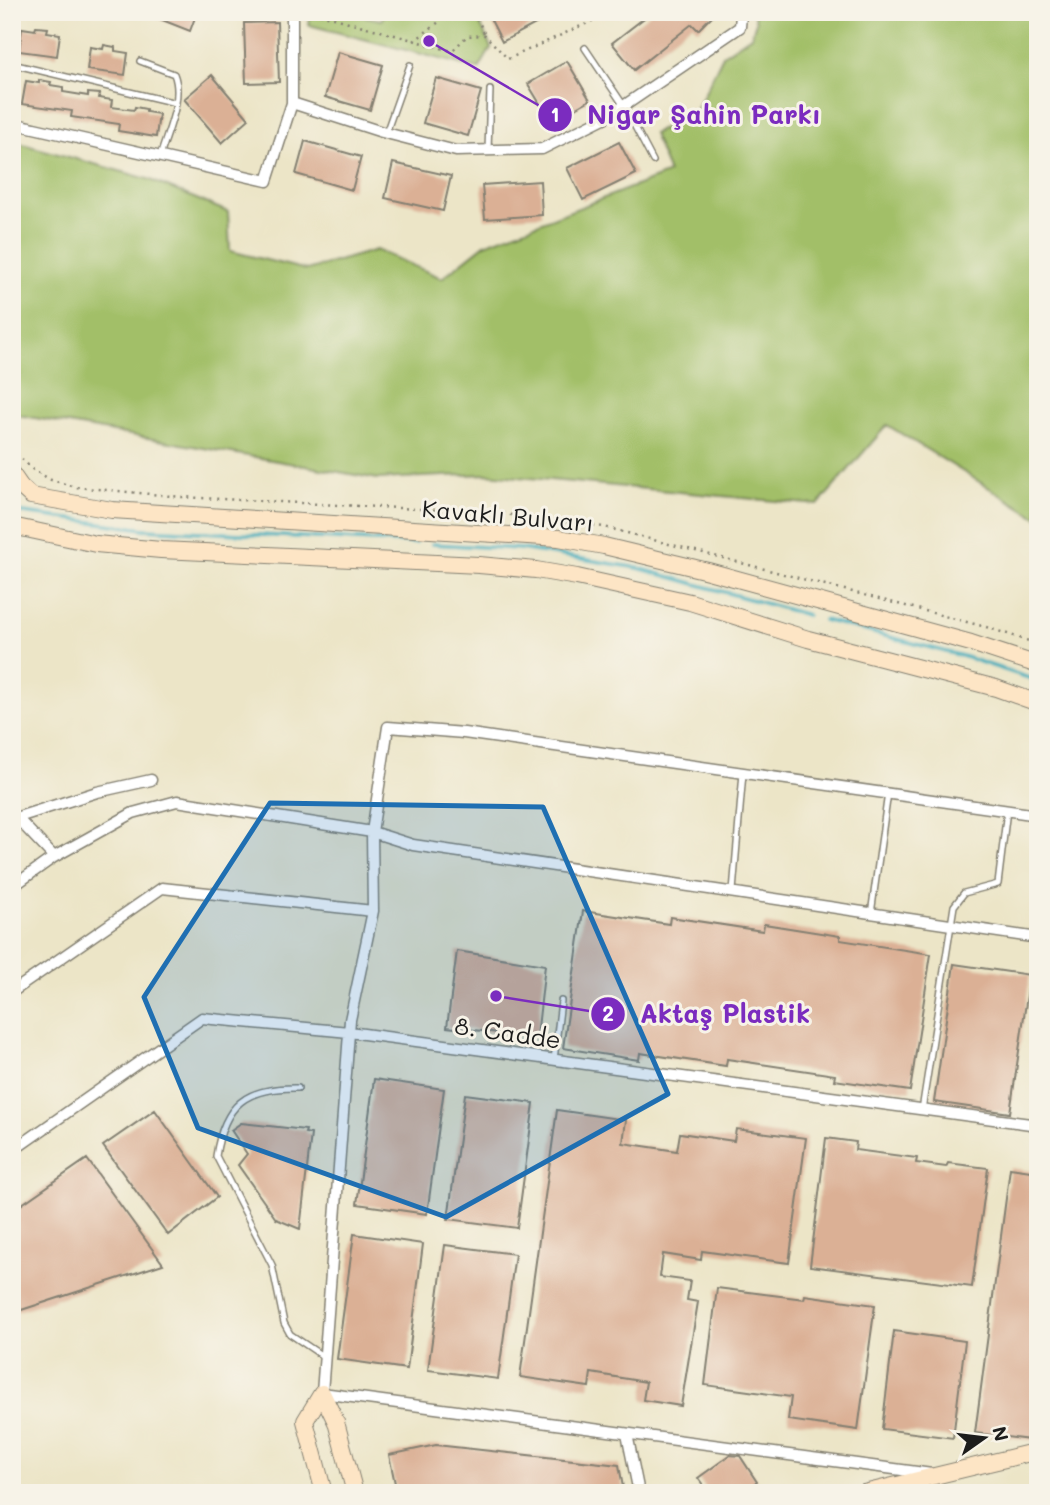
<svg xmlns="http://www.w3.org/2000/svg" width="1050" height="1505" font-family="Mali,sans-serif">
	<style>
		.green { fill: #a2bf67; stroke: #5f6e42; stroke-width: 2 }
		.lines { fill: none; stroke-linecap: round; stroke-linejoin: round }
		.stream { stroke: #3eacbb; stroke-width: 3.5 }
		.building { fill: #dbb095 }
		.lane-casing { stroke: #848072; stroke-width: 8 }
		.street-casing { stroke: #848072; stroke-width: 13 }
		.secondary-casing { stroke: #848072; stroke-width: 18 }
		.path { stroke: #848072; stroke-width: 2.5; stroke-dasharray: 2 5; stroke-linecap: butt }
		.lane { stroke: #fff; stroke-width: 5 }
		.street { stroke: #fff; stroke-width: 10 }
		.secondary { stroke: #fde5c5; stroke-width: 16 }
		.marked { fill: #1f6fb2; fill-opacity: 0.2; stroke: #1f6fb2; stroke-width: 5; stroke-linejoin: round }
		.labels { text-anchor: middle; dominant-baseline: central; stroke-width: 6; stroke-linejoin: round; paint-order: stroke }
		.street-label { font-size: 24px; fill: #1c1c1c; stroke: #f7f3e8 }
		.leader { fill: none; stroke: #7b2cbf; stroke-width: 2.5 }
		.callout-dot { fill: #7b2cbf; stroke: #f7f3e8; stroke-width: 2.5 }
		.mark-label { font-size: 21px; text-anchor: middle; font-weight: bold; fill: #fff }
		.callout-label { font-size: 26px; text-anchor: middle; font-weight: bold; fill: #7b2cbf; stroke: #f7f3e8; stroke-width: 6; stroke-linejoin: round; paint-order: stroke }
	</style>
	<rect width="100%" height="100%" fill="#f7f3e8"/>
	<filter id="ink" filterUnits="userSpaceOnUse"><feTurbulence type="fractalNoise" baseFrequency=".0143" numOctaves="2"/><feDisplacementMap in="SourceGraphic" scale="14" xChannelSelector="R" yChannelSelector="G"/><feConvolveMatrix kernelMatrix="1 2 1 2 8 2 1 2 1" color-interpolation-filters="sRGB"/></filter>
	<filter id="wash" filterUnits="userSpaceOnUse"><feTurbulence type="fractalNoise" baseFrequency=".00686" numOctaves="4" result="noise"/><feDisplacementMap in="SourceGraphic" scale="28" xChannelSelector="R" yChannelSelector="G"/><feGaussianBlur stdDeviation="1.57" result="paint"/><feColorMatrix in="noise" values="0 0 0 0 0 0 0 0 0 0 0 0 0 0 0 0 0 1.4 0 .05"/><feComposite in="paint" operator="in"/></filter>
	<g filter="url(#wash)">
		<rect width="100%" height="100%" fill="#ece5c7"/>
		<path class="green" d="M310,12H343L382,20L384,12H475L491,48L479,69L309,25Z
			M753,12H1038V518L887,425L818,505L487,474L378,479L12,414V141L148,179L228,212L230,251L307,270L376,250L442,278L485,244L669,173L653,134L696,111L723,55L751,36L756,22Z"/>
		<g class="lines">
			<path class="stream" d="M16,512L145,529L416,543
				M432,544L521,549L638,568L807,615
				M824,620L962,656L1038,681"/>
		</g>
		<g id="blocks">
			<path class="building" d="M142,12H197L190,31Z
				M487,12H539L543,20L502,42Z
				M652,12H716L698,30L692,24L634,70L612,43Z
				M277,22L279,82L246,83L244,23Z
				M36,27L48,28L47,32L60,34L57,56L19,51L22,28L35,30Z
				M104,45L115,47V51L128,53L125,75L87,70L90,47L103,49Z
				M338,52L383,65L370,110L325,97Z
				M567,61L590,100L551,122L528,84Z
				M212,75L249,119L222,143L184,99Z
				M436,78L481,91L468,136L423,123Z
				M39,80L51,82L50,85L63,87V92L88,96V93L100,94L99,98L112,100L111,107L134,110L135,107L146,109V112L159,114L156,137L118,131L119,124L71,117L72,111L22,104L26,81L39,83Z
				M305,141L361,157L352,190L296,174Z
				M619,142L636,174L583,200L567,168Z
				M393,163L451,176L443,211L385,198Z
				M540,181L542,215L485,219L482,185Z
				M583,911L669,924L670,917L763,931L764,924L840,936V940L931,954L910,1091L834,1080L835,1075L727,1059L726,1066L640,1053L639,1060L563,1048Z
				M457,951L545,965L537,1037L447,1027Z
				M954,964L1030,975L1010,1113L934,1102Z
				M374,1079L444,1089L427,1214L357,1204Z
				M465,1094L534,1103L517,1228L448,1219Z
				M155,1110L217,1197L168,1235L103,1146Z
				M557,1110L626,1120L623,1143L677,1151L680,1133L734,1141L736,1129L806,1138L789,1263L702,1251L701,1260L663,1254L660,1277L690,1281L687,1300L698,1302L681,1406L643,1400L646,1382L591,1373L589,1387L520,1377Z
				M241,1123L306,1130L305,1133L311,1134L300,1229L276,1219L238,1165L247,1154L231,1130Z
				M826,1138L856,1142L855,1150L917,1158L916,1163L946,1167L948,1163L988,1168L972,1287L810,1266Z
				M87,1159L163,1264L12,1313V1211Z
				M1010,1168L1038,1172V1441L975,1433Z
				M354,1234L423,1244L407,1369L337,1359Z
				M445,1245L515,1254L498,1379L428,1370Z
				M717,1288L804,1299L805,1295L875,1305L858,1430L788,1420L791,1397L705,1385Z
				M894,1331L965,1341L953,1438L882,1429Z
				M436,1445L619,1465L624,1493H397L389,1455Z
				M730,1455L740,1456L757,1482L742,1493H709L698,1478Z"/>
		</g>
	</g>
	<g filter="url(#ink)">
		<use href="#blocks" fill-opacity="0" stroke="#848072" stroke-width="2"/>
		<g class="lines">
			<g class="lane-casing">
				<path id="lane" d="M585,48L624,106L653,161
					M140,61L174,74C184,99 167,132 160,157
					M12,64L176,103
					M386,133L410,65
					M488,150L490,90
					M733,891L743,773
					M871,914L888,793
					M554,1060L561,1001
					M298,1088C246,1087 224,1104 216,1156L272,1265L284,1323L290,1334L324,1357
					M922,1110L954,906L964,893L998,884L1007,810"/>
			</g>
			<g class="street-casing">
				<path id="street" d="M292,103L382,132L456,151L542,149L612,114L740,27L741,15L738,12
					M12,123L267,181L292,103V12
					M17,818L54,857
					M12,819L97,792L151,780
					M12,887L54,857L133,813L177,801L372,832L388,727L464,733L1038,815
					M12,992L162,888L373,911
					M12,1151L202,1018L349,1032L1038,1125
					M627,1434L639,1493
					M932,1474L322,1393L350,1020L373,911L372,832L413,845L1038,938"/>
			</g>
			<g class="secondary-casing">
				<path id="secondary" d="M12,474L21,487L31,496L112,510L559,538L604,546L708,571L971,643L1038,665
					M12,526L96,544L161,550L479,565L536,570L577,577L690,602L808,639L996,688L1038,703
					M322,1393L305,1421L324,1493
					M322,1393L336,1422L355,1493
					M864,1493L1038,1451"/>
			</g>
			<path class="path" d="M313,12L452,51L467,36L485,35L508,59L612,12
				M474,12L485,35
				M414,41L439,22L444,12
				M12,449L32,469L51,480L75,487L182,497L497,513L604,527L986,627L1038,644"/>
			<use href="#lane" class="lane"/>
			<use href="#street" class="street"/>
			<use href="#secondary" class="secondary"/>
		</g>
	</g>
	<path class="marked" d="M270,803L543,807L668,1094L446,1217L198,1128L144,997Z"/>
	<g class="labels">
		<g class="street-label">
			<text transform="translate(508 515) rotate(5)">Kavaklı Bulvarı</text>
			<text transform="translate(508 1032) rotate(8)">8. Cadde</text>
		</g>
	</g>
	<path class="leader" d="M429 41L555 115M496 996L608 1014"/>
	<g class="callout-dot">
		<circle cx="429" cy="41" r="7"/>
		<circle cx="496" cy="996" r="7"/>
		<circle cx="555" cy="115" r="18"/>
		<circle cx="608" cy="1014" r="18"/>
	</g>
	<g class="mark-label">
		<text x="555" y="122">1</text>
		<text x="608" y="1021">2</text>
	</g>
	<g class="callout-label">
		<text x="704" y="124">Nigar Şahin Parkı</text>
		<text x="725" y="1023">Aktaş Plastik</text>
	</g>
	<rect width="1050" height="1505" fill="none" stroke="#f7f3e8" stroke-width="42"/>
	<g transform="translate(984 1438) rotate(76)" stroke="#f7f3e8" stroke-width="5" paint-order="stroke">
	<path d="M0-5L12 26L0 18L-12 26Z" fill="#1c1c1c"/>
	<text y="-10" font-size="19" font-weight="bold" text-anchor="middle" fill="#1c1c1c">N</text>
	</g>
</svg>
